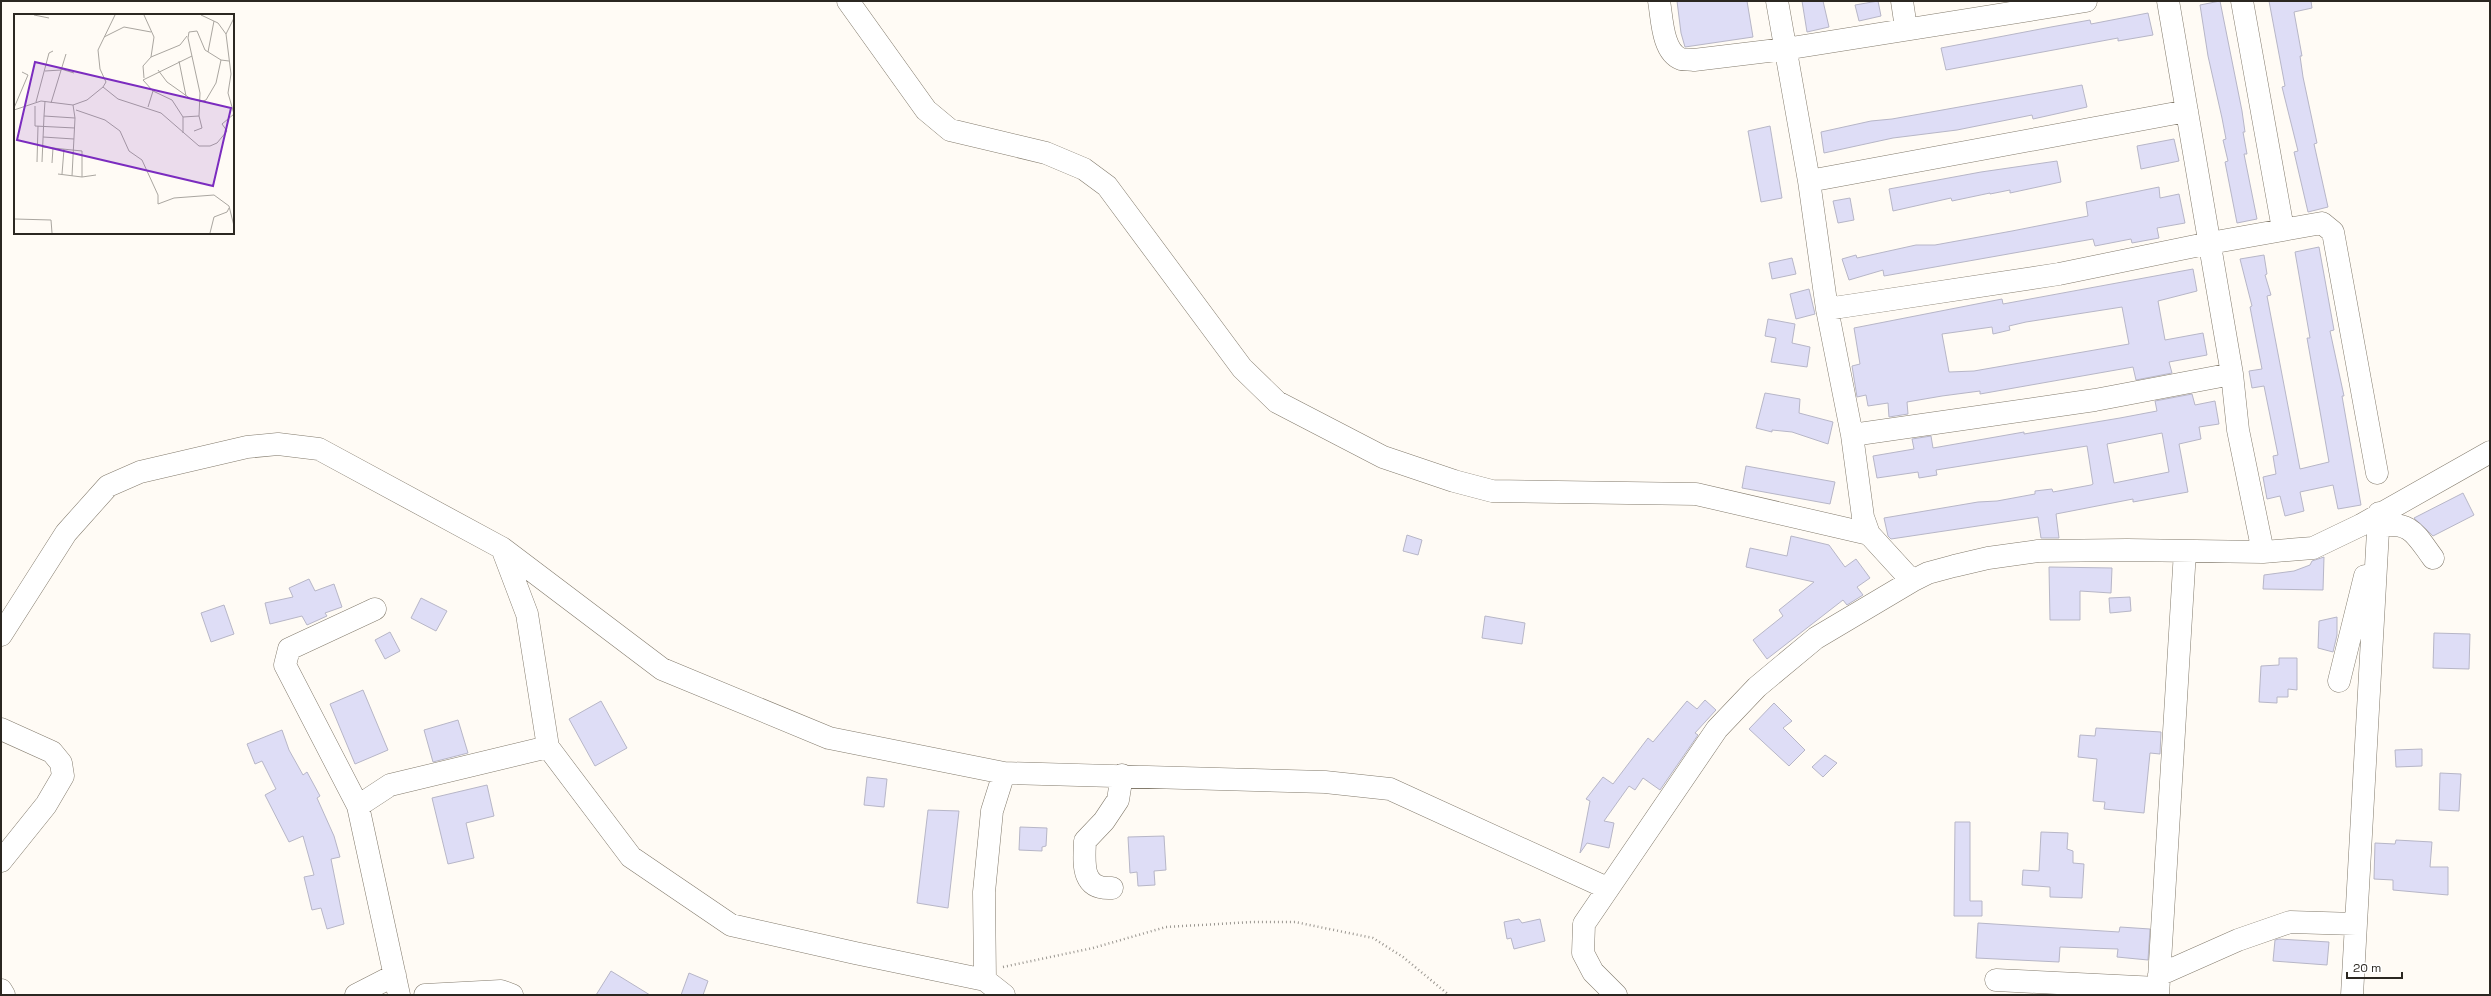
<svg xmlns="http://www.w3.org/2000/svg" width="2491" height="996" font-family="'Space Grotesk',sans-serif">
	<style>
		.building { fill: #deddf6; stroke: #b7b6c7; fill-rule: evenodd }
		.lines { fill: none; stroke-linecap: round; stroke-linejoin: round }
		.minor-casing { stroke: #837b6d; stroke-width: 23 }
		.path { stroke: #9a9690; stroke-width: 2.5; stroke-dasharray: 1 3; stroke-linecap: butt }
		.minor { stroke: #fff; stroke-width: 22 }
		.inset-road { fill: none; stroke: #aaa6a0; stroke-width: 1 }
		.view { fill: #7b2cbf; fill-opacity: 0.15; stroke: #7b2cbf; stroke-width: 2 }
		.inset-edge { fill: none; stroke: #2b2721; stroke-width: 2 }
	</style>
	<rect width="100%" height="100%" fill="#fffbf5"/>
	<path class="building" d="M1677,1H1747L1753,37L1685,47L1681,33Z
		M1802,1H1823L1829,27L1807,32Z
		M1878,1L1881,16L1859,21L1855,5Z
		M2220,1L2242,111L2245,132H2243L2247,154H2244L2257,219L2237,223L2225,162L2228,161L2223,140L2226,139L2222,118L2208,56L2200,5Z
		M2269,1H2311L2312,8L2294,12L2302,56H2300L2303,77L2317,143L2314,144L2328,207L2308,212L2294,152L2298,151L2282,87L2285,86Z
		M2148,13L2153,35L2118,41V38L1946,70L1941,48L2051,27L2090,20L2091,24Z
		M2082,85L2087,107L2033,119L2032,115L1957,130L1893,138L1824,153L1821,132L1871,121L1892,119Z
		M1770,126L1782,198L1761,202L1748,131Z
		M2174,139L2179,161L2141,169L2137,146Z
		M2057,161L2061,182L2010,193V190L1990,194V193L1952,201L1951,198L1893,211L1889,189L1981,172Z
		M2159,187L2160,198L2179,194L2185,223L2157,228L2159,238L2132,243L2131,239L2095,246L2093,239L1884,276L1883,270L1849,280L1842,259L1856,255L1857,258L1916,245H1935L2012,231L2088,216L2086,202Z
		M1850,198L1854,220L1838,223L1833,201Z
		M2319,247L2334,330L2330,331L2344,396H2342L2361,505L2338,509L2333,485L2300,492L2304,511L2285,516L2280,496L2267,499L2263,477L2276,474L2273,456L2278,455L2264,386L2252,388L2249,371L2262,369L2250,307L2252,306L2240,259L2264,255L2267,274L2265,275L2271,295L2267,296L2300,469L2329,462L2307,338H2310L2295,252Z
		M1792,258L1796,274L1772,279L1769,263Z
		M2193,269L2197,291L2158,301L2165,340L2203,333L2207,355L2169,362L2172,373L2136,380L2133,367L1980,394V391L1942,396L1907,402L1908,414L1889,417L1888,403L1868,406L1866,395L1857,397L1852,366L1860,364L1854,328L2002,299L2003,304ZM2122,307L2129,344L1974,371L1949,372L1942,334L1992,327L1993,334L2010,330L2009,326L2026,322Z
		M1809,289L1815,314L1796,319L1790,294Z
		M1768,319L1795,324L1792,343L1810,347L1807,367L1771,362L1776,338L1765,336Z
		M1765,393L1800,399L1799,413L1833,422L1828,444L1792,432L1772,430V432L1756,428Z
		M2192,394L2195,405L2215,401L2219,424L2199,427L2201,439L2179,444L2188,492L2133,502V499L2056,514L2059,538H2041L2038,517L1891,539L1888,536L1884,518L1978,502L1997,501L2035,494V491L2052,489L2053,492L2091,485L2093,484L2087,446L1936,470L1937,475L1919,478L1918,472L1877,478L1873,456L1914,449L1912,439L1931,436L1933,448L2024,432V434L2120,418L2157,411L2155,401ZM2162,433L2169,472L2114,483L2107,444Z
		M1746,466L1835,482L1830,504L1742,488Z
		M2463,493L2474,515L2433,536L2414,518Z
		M1407,535L1422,540L1418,555L1403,551Z
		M1791,536L1829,545L1845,567L1856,559L1870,578L1857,587L1863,595L1847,605L1843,600L1767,659L1753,640L1783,616L1779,610L1814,582L1746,567L1750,548L1787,556Z
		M2324,557L2323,590L2263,589L2264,575L2294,571L2310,565L2312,561Z
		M2049,567L2112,568L2111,593L2080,591V620H2050Z
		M309,579L315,591L334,584L342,607L325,613L327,616L307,625L302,616L270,624L265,603L293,597L289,588Z
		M2130,597L2131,611L2110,613L2109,598Z
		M421,598L447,611L436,631L411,618Z
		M224,605L234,634L211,642L201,613Z
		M1485,616L1525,623L1522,644L1482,638Z
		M2337,617V635L2333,652L2318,648L2319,621Z
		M390,632L400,651L385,659L375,640Z
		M2434,633L2470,634L2469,669L2433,668Z
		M2279,658H2297V690L2288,689V697H2277V703L2259,702L2261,666L2279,665Z
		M363,690L388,750L355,764L330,704Z
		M1705,700L1716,710L1695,733L1698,735L1660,790L1643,778L1635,790L1629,786L1604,821L1614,823L1609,848L1587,843L1580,853L1590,801L1586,799L1603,777L1613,784L1648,738L1653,742L1687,701L1697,709Z
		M601,701L627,748L595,766L569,719Z
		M1774,703L1792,721L1783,728L1805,750L1789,766L1749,729Z
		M458,720L468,753L433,762L424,730Z
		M2096,728L2161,732L2160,754L2150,753L2144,813L2104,809L2105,802L2093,801L2097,759L2078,757L2080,735L2095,736Z
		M282,730L289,750L303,775L307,772L320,796L317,798L334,836L340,857L331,859L344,924L327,929L321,908L312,910L304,877L314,875L303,836L289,842L265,795L276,789L262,761L255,764L247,744Z
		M2422,749V766L2396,767L2395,750Z
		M1825,755L1837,763L1823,777L1812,767Z
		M2440,773L2461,774L2459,811L2439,810Z
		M867,777L887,779L884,807L864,805Z
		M487,785L494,816L466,823L474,858L448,864L432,798Z
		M928,810L959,811L948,908L917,903Z
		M1955,822H1970V901H1982V916H1954Z
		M1020,827L1047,828L1046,846L1042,847V851L1019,850Z
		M2041,832L2068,833L2067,849L2073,851V863L2084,864L2082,898L2050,897V887L2022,885L2023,870L2039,871Z
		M1164,836L1166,870L1154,871L1155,885L1138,886L1137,872L1130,873L1128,837Z
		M2396,840L2432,842L2430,867H2448V895L2393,890V880L2374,879L2375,843L2395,844Z
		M1519,919L1522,923L1540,919L1545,941L1514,949L1511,938L1507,939L1504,922Z
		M1978,923L2119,932L2120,927L2150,929L2148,960L2117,957L2118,949L2060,947L2059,962L1976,958Z
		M2279,939L2329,942L2327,965L2273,961L2275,940Z
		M611,971L650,995H596Z
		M689,973L708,981L703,995H681Z"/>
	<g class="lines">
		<g class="minor-casing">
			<path id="minor" d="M848,1L926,110L950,130L1046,153L1084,169L1107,186L1242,368L1277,402L1383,457L1454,481L1492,491L1696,494L1869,534
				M1659,1C1662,17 1662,52 1681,59C1685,60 1690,59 1694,60L1785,49L2086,1
				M1777,1L1809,181L1827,309L1852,435
				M1902,1L1906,28
				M2168,1L2232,374
				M2242,1L2283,229
				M1809,181L2187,111
				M1827,309L2059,274L2210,243L2322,223L2333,232L2377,473
				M2378,526C2412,521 2415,534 2433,558
				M1912,581L1869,534L1863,517L1852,435L2095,400L2232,374L2238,430L2263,552
				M1,635L66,533L108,486L140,472L247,447L278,444L319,449L502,548L662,669L829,738L1004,773L1325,782L1390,789L1607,888
				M2339,681L2365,576
				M1,729L52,752L61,763L63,776L46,805L1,861
				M548,747L631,857L731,925L855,953L985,980
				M1004,773L992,811L984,892L985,980L1004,995
				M358,806L285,665L289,649L375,609
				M1112,888C1081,890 1084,864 1085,841L1104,821L1118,800L1122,775
				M2159,975L2238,940L2290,922L2356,924
				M1996,980L2158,988
				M1,990L4,995
				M356,995L395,975
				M399,995L358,806L390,785L548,747L527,614L502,548
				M425,995L501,991L512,995
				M1616,995L1593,972L1583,953L1584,924L1717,729L1757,687L1816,638L1912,581L1928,573L1954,566L1988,558L2038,551L2127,550L2263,552L2313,548L2361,525L2490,452
				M2158,995L2185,551
				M2352,995L2379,513"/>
		</g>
		<path class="path" d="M1003,967L1093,948L1166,927L1253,922H1295L1373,938L1403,957L1449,995"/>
		<use href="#minor" class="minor"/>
	</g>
	<g transform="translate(14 14)">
		<rect width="220" height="220" fill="#fffbf5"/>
		<path class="inset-road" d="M20,1L35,4M187,1L204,9L212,20M90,23L110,13L137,18M194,38L200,7M137,43L166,31L173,22M165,47L172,82M47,55L60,59M144,56L153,68L177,85L185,86M31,57L47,56M130,64L129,52L137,43L140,23L130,1M89,73L104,85L147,99L185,132H196L203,129L213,117L208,110L220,100M139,77L158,86L169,103M31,87L30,102L61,104L59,91M22,88L35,39L39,37M185,88L192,86L202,69L207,46M37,89L52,40M21,92V112L61,114M134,93L139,77L129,66L178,42M0,94L14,61L8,58M0,96L27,87L59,91L73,86L89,73L92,68L86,55L84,36L101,1M62,96L91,106L106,117L115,137L128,146L144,181V190L160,184L200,181L215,192L220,212M220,100L214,79L217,60L212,20L220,4M180,117L188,114L185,102M169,119V103L185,102L186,79L174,24L175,18L183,17L191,36L207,46L215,47M29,123L60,125M29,133L68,137V163M23,148L24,112M28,148L30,102M38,149L39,134M44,160L68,163L82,161M48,160L50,135M58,162L61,104M0,205V219M1,205L37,206L38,219M196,219L200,203L213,198L215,194"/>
		<path class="view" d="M21,48L217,94L199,172L3,126Z"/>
		<rect width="220" height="220" class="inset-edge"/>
	</g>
	<rect width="2491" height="996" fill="none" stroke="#2b2721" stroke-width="4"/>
	<path d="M2347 972v6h55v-6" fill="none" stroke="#2b2721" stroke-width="2"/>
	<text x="2353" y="972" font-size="12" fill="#2b2721" stroke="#ffffff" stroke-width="3" paint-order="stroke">20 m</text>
</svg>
